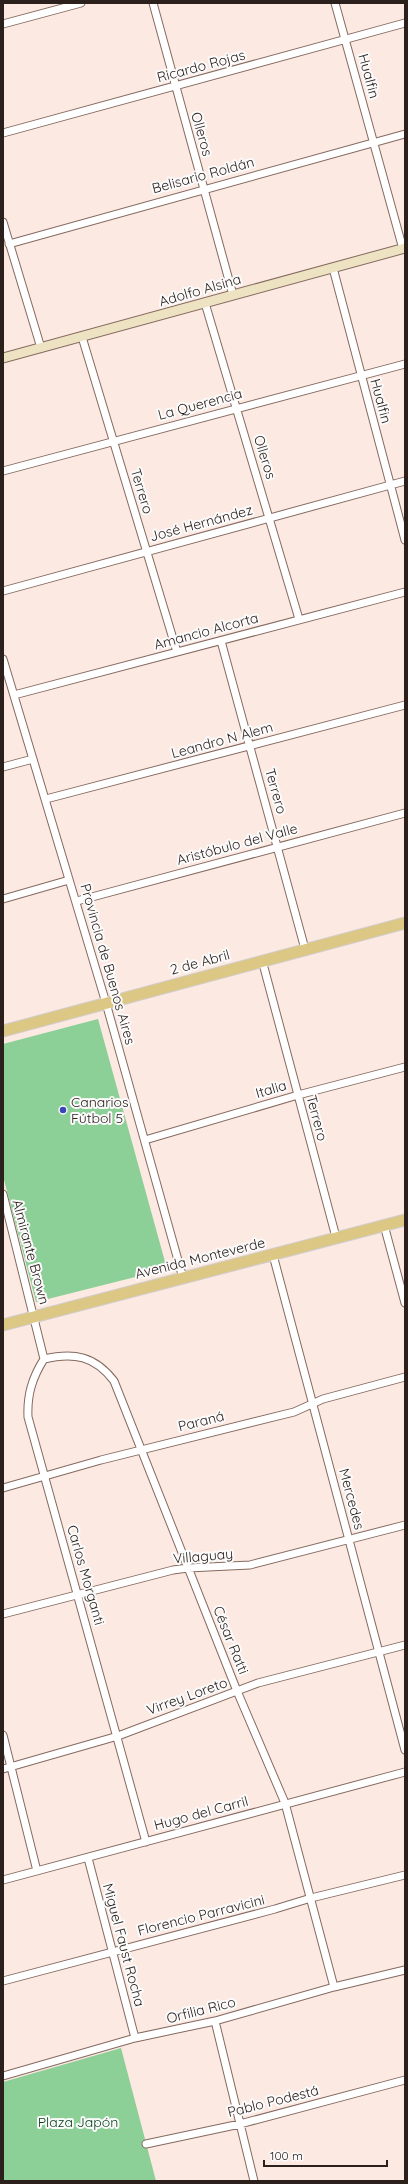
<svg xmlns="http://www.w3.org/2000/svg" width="408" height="2184" font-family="Quicksand,sans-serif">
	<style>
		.green { fill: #8ccf97 }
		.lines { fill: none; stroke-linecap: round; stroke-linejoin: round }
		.street-casing { stroke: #856a60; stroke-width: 9 }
		.secondary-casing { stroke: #856a60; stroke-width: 11 }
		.primary-casing { stroke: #d0cecd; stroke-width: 13 }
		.street { stroke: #fff; stroke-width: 7 }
		.secondary { stroke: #ede3c2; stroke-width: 9 }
		.primary { stroke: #dcc785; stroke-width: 11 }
		.poi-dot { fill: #3a45b8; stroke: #fbfbfb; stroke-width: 1.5 }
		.labels { text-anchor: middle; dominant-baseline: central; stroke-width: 4; stroke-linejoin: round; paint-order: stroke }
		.street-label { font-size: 14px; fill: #2b201c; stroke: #fbfbfb }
		.poi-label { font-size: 14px; fill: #2b201c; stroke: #fbfbfb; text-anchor: start }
		.park-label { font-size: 14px; fill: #003d15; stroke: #fbfbfb }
	</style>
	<rect width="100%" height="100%" fill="#fce9e2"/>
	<path class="green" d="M98,1019L167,1269L36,1302L3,1176V1044Z
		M121,2048L156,2181H3V2082Z"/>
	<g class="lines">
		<g class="street-casing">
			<path id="street" d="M153,3L233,295
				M335,3L403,249
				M3,24L81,3
				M3,133L405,23
				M3,222L41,348
				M9,244L405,134
				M333,268L405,540
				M205,303L299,619
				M82,337L177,652
				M3,471L405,364
				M3,591L405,481
				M221,641L305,949
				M3,659L106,1003L183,1278
				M14,695L405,592
				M3,767L33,759
				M46,799L405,705
				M3,899L69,880
				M77,901L405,813
				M262,960L336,1237
				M145,1140L298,1095L405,1067
				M3,1194L44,1359C32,1378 27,1395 28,1417L146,1842
				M384,1225L405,1303
				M273,1255L405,1750
				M44,1359C74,1352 95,1356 114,1381L237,1691L285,1803L334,1987
				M3,1488L101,1460L294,1412L323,1399L405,1377
				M3,1614L173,1570L188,1568L250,1565L405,1525
				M3,1735L37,1871
				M3,1769L118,1736L258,1683L405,1645
				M88,1858L135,2038
				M3,1880L405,1772
				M3,1981L275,1909L311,1898L405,1875
				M215,2021L254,2181
				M3,2076L135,2038L215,2021L334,1987L405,1970
				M146,2144L240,2124L405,2080"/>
		</g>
		<g class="secondary-casing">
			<path id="secondary" d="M3,358L405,248"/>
		</g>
		<g class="primary-casing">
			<path id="primary" d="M3,1031L405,923
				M3,1325L405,1220"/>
		</g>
		<use href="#street" class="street"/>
		<use href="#secondary" class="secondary"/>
		<use href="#primary" class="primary"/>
	</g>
	<circle class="poi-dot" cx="63" cy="1110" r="4"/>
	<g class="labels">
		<g class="street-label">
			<text transform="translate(201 66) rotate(-15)">Ricardo Rojas</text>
			<text transform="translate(369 76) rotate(75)">Hualfin</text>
			<text transform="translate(202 134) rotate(74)">Olleros</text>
			<text transform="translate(203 175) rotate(-15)">Belisario Roldán</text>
			<text transform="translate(200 290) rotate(-16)">Adolfo Alsina</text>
			<text transform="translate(381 401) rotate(75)">Hualfin</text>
			<text transform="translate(200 404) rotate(-15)">La Querencia</text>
			<text transform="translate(265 457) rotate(73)">Olleros</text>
			<text transform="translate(142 491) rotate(73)">Terrero</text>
			<text transform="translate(201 523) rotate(-15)">José Hernández</text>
			<text transform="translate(206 631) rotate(-15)">Amancio Alcorta</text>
			<text transform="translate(222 740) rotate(-15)">Leandro N Alem</text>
			<text transform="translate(276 791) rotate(74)">Terrero</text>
			<text transform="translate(237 844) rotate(-15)">Aristóbulo del Valle</text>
			<text transform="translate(200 962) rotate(-15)">2 de Abril</text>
			<text transform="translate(108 964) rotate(74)">Provincia de Buenos Aires</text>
			<text transform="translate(271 1089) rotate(-16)">Italia</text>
			<text transform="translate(317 1118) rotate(75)">Terrero</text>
			<text transform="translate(31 1252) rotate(75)">Almirante Brown</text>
			<text transform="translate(200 1258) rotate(-14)">Avenida Monteverde</text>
			<text transform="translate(201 1421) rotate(-14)">Paraná</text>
			<text transform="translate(352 1499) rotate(75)">Mercedes</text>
			<text transform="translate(203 1556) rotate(-5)">Villaguay</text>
			<text transform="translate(86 1575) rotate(74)">Carlos Morganti</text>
			<text transform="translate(231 1640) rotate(68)">César Ratti</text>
			<text transform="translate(187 1696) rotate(-20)">Virrey Loreto</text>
			<text transform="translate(201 1813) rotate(-15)">Hugo del Carril</text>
			<text transform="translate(201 1915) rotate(-14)">Florencio Parravicini</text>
			<text transform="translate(124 1945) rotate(75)">Miguel Faust Rocha</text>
			<text transform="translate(201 2010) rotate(-14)">Orfilia Rico</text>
			<text transform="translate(273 2101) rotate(-14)">Pablo Podestá</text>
		</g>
		<g class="poi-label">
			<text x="71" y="1102">Canarios<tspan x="71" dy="16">Fútbol 5</tspan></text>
		</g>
		<g class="park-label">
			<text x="78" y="2122">Plaza Japón</text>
		</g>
	</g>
	<rect width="408" height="2184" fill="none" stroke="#2b201c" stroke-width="8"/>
	<path d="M264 2160v6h123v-6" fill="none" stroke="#2b201c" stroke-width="2"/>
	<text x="270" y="2160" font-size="12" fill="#2b201c" stroke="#fbfbfb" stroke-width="3" paint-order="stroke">100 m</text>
</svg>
